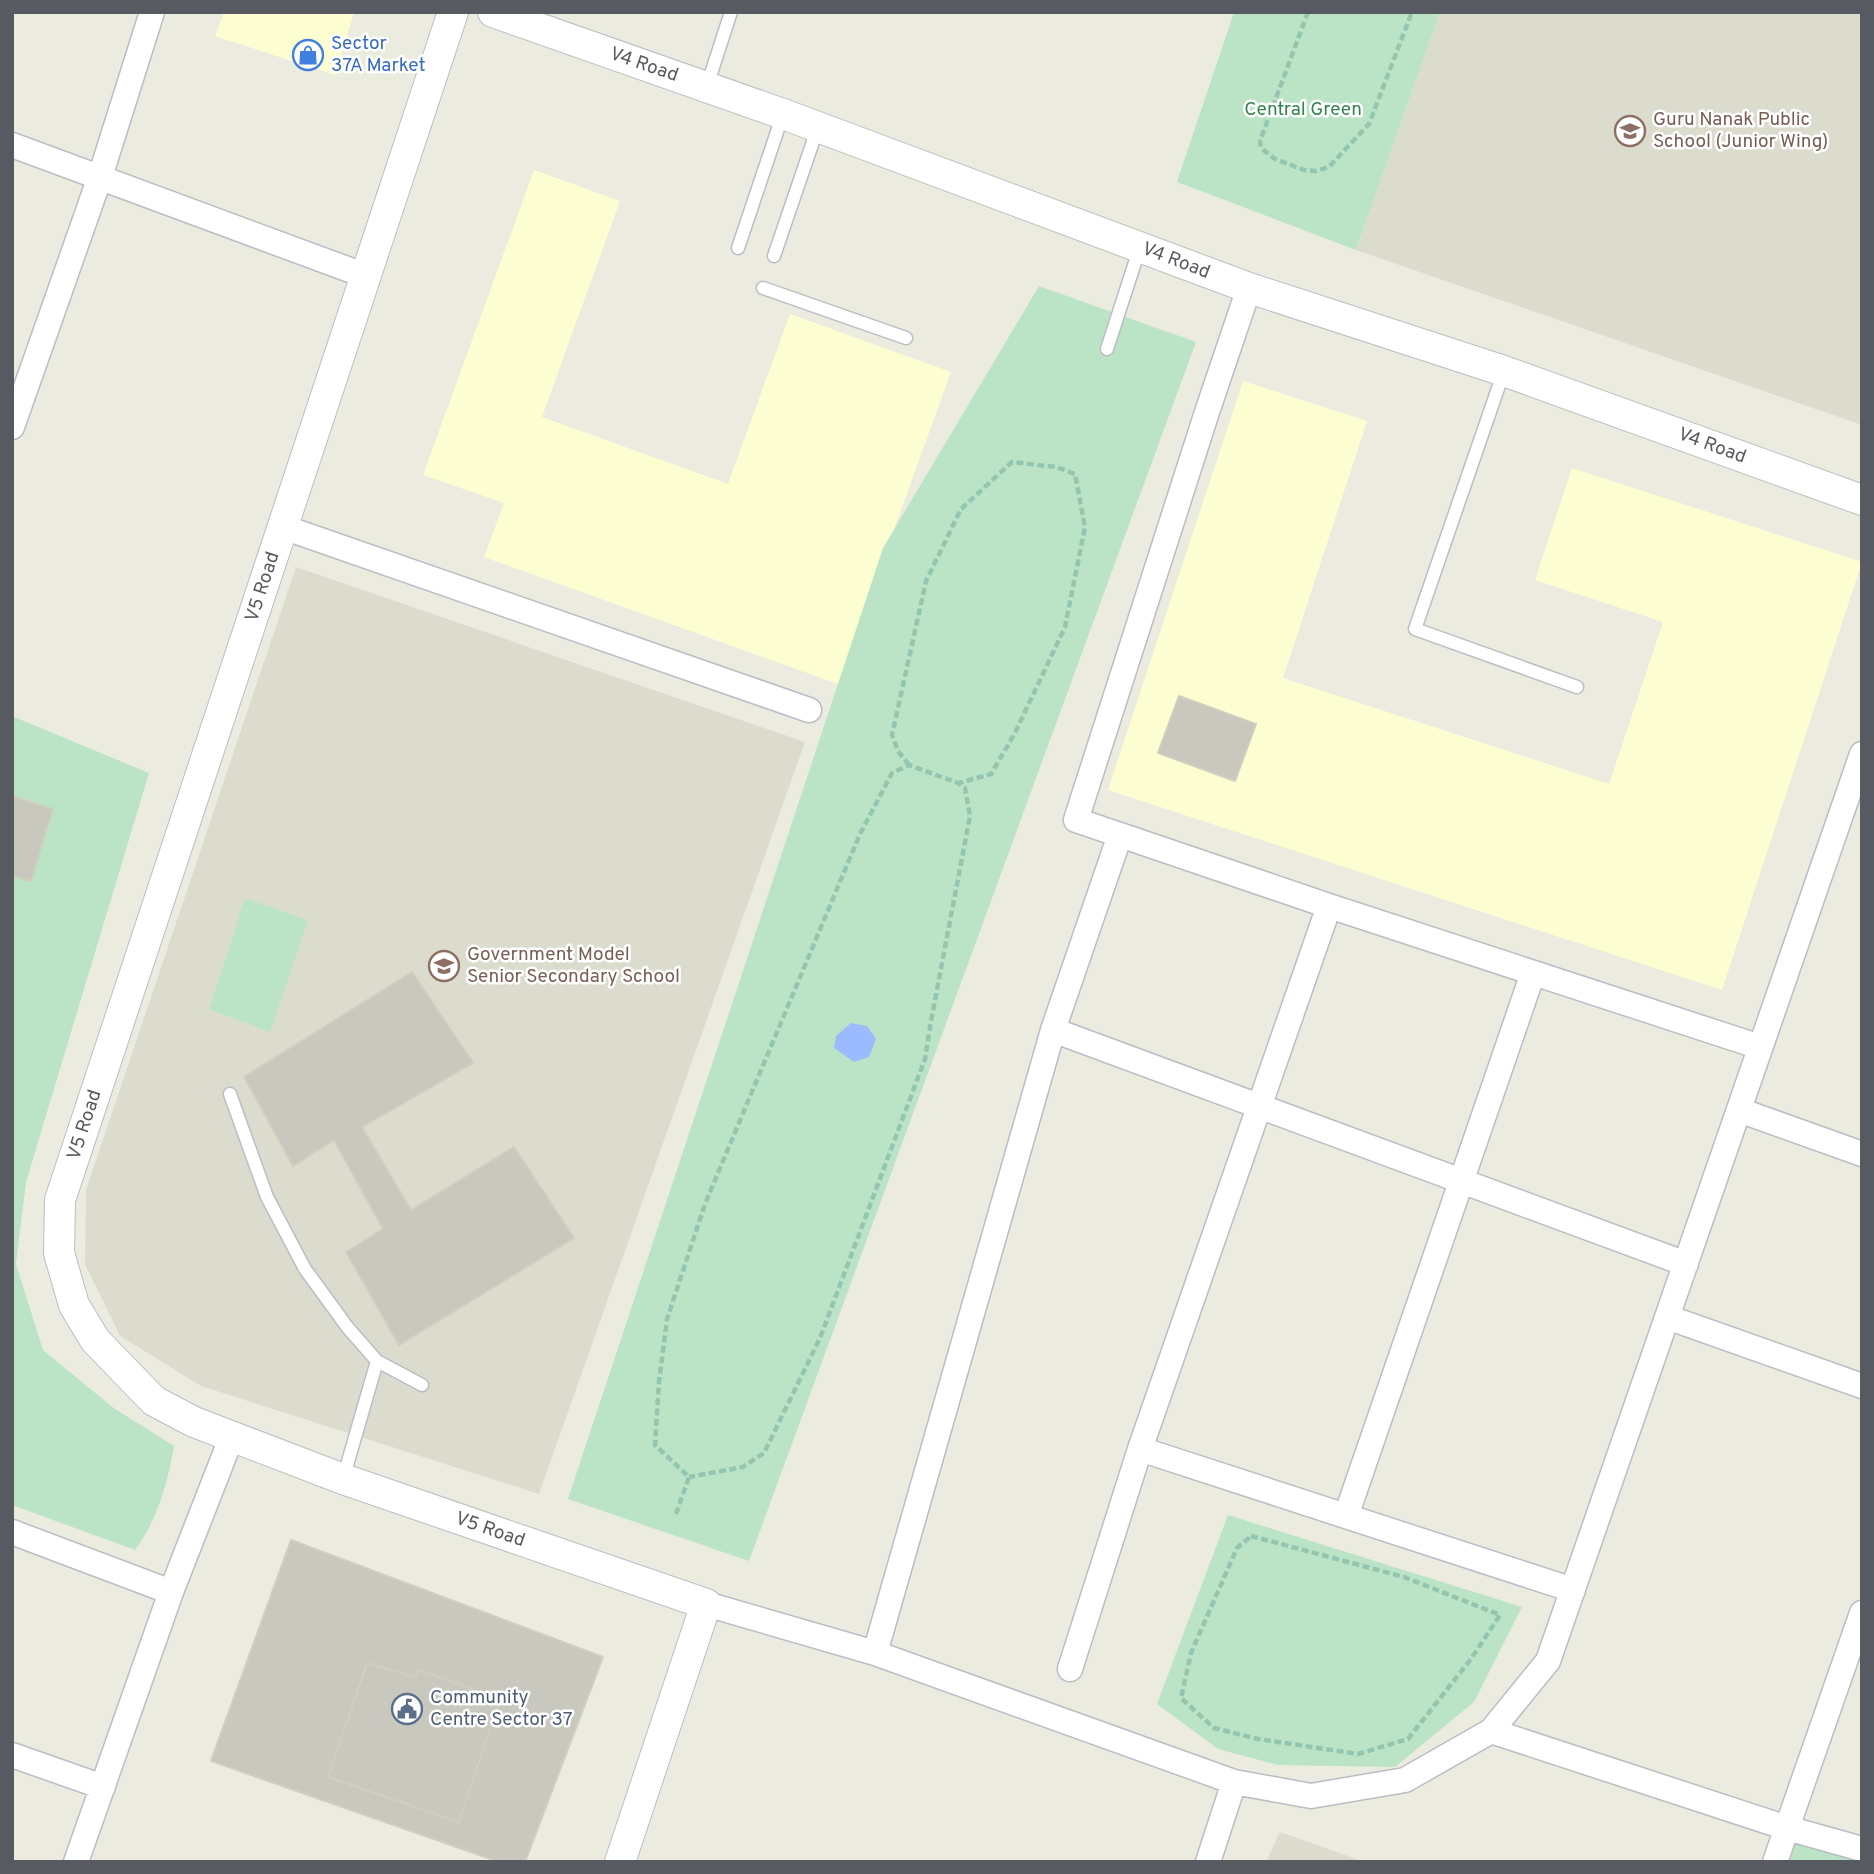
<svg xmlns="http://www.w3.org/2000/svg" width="1874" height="1874" font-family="Overpass,sans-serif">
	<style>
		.commercial { fill: #fcfed2 }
		.education { fill: #dcdcce }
		.green { fill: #bbe4c6 }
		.water { fill: #9cbaff }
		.building { fill: #c8c8bf; stroke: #d0cfbe; stroke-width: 2 }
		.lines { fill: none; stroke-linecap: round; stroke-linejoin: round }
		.service-casing { stroke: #bcbdc4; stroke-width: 15 }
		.minor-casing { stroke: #bcbdc4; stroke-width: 27 }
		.tertiary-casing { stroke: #bcbdc4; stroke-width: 32 }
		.path { stroke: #94c5ae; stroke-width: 4.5; stroke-dasharray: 7 3.5; stroke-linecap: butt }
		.service { stroke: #fff; stroke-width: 12 }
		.minor { stroke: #fff; stroke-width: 24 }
		.tertiary { stroke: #fff; stroke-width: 30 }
		.labels { text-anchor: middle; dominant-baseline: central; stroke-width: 5; stroke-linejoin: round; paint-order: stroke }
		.shop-label { font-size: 19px; fill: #366cbe; stroke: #fff; text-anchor: start }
		.street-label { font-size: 19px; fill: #585a61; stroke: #fff }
		.park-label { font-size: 19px; fill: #34844d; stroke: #fff }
		.education-label { font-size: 19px; fill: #785e54; stroke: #fff; text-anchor: start }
		.service-label { font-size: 19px; fill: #4e5e75; stroke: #fff; text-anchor: start }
	</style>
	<rect width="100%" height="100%" fill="#ebecdf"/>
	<path class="commercial" d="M224,12H354L335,75L215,36Z
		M534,170L620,201L542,417L728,484L790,314L951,372L838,684L484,557L504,503L423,475Z
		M1243,381L1367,421L1283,678L1609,784L1663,622L1535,580L1572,468L1862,562L1722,990L1108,790Z"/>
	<path class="education" d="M1440,12H1862V425L1356,250Z
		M296,567L805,742L539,1494L201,1386L120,1336L85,1264L86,1190Z
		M1280,1832L1365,1862H1266Z"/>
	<path class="green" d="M1234,12H1440L1356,250L1177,182Z
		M1039,286L1196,342L749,1561L568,1499L883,548Z
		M12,716L149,773L26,1182L16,1264L43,1350L115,1409L174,1446C168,1482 157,1521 135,1550L12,1505Z
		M245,898L308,920L270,1032L209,1009Z
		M1228,1515L1522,1607L1474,1702L1395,1767L1278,1765L1218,1749L1157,1704Z
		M1800,1826L1862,1847V1862H1787Z"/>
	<path class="water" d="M851,1023L867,1026L876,1039L869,1057L854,1062L834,1048L836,1036Z"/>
	<path class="building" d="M1179,696L1256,724L1235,781L1158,753Z
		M12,796L53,809L31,881L12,876Z
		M412,972L473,1063L362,1127L411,1210L514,1147L574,1238L399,1345L346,1252L383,1229L334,1140L293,1166L244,1077Z
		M291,1540L603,1657L525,1862H499L211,1761Z
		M367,1663L415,1677L419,1670L500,1699L459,1822L328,1777Z"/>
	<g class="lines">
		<g class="service-casing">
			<path id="service" d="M707,86L731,12
				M738,248L783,114
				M774,256L818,127
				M763,288L906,338
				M1107,349L1140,247
				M1504,371L1415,629L1577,687
				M230,1094L267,1197L305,1269L348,1328L377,1361L422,1385
				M343,1479L377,1361"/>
		</g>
		<g class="minor-casing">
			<path id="minor" d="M12,145L366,276
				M1249,288L1207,412L1076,820L1329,906L1760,1047
				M12,427L100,177L152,12
				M283,527L809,710
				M1053,1030L1686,1264
				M1739,1110L1862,1154
				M1667,1317L1862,1386
				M1140,1449L1573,1590
				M1346,1516L1533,973
				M12,1532L171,1592
				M706,1604L875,1653L1234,1782L1311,1796L1405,1780L1491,1731L1548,1661L1862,754
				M875,1653L1053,1030L1120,835
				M1070,1669L1140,1449L1329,906
				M1491,1731L1787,1828L1862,1849
				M12,1755L103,1787
				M76,1862L171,1592L232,1436
				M1208,1862L1234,1782
				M1775,1862L1862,1613"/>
		</g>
		<g class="tertiary-casing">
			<path id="tertiary" d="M453,12L60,1200L59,1253L74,1305L95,1340L154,1401L194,1422L343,1479L706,1604L620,1862
				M493,12L783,114L1249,288L1504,371L1862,500"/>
		</g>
		<path class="path" d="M1308,12L1260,141L1261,148L1275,159L1304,170L1316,171L1329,167L1369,124L1412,12
			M909,765L898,751L892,735L926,581L961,509L1012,462L1056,467L1075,474L1085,527L1065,627L1015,733L991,774L959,783
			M676,1514L689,1477L655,1445L659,1382L667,1319L705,1204L860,834L892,773L909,765L958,783L965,788L970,816L931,1021L925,1059L820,1338L764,1453L743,1467L689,1477
			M1251,1536L1404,1577L1500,1615L1471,1659L1408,1739L1358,1754L1258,1739L1214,1728L1181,1698L1191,1653L1237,1548Z"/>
		<use href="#service" class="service"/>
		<use href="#minor" class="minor"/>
		<use href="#tertiary" class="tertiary"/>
	</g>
	<defs>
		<g id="shop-ring" transform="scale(1.575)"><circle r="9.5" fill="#fff" stroke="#3f7fe0" stroke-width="1.5"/><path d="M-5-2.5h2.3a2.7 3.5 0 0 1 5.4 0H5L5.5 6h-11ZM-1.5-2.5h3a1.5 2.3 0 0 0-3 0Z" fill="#3f7fe0"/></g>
		<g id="school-ring" transform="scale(1.575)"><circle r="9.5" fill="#fff" stroke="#8d6e63" stroke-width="1.5"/><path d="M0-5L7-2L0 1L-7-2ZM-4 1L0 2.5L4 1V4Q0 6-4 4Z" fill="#8d6e63"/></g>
		<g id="civic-ring" transform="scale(1.575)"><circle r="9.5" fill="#fff" stroke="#5c6f8a" stroke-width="1.5"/><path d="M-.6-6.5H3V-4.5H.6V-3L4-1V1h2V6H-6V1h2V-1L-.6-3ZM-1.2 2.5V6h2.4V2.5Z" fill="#5c6f8a"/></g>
	</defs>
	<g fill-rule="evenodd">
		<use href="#shop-ring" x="308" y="55"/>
		<use href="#school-ring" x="1630" y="131"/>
		<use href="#school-ring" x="444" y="966"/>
		<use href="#civic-ring" x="407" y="1709"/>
	</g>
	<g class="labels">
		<g class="shop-label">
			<text x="331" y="44">Sector<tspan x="331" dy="22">37A Market</tspan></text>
		</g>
		<g class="street-label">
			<text transform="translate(644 65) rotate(19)">V4 Road</text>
			<text transform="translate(1176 261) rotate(21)">V4 Road</text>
			<text transform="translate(1712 446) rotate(20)">V4 Road</text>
			<text transform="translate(263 587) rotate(-72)">V5 Road</text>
			<text transform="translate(85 1125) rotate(-72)">V5 Road</text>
			<text transform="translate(490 1530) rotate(19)">V5 Road</text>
		</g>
		<g class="park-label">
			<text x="1303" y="110">Central Green</text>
		</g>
		<g class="education-label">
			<text x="1653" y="120">Guru Nanak Public<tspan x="1653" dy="22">School (Junior Wing)</tspan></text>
			<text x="467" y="955">Government Model<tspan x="467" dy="22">Senior Secondary School</tspan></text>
		</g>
		<g class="service-label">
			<text x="430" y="1698">Community<tspan x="430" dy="22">Centre Sector 37</tspan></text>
		</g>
	</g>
	<rect width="1874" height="1874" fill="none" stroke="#585a61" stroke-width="28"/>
</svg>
